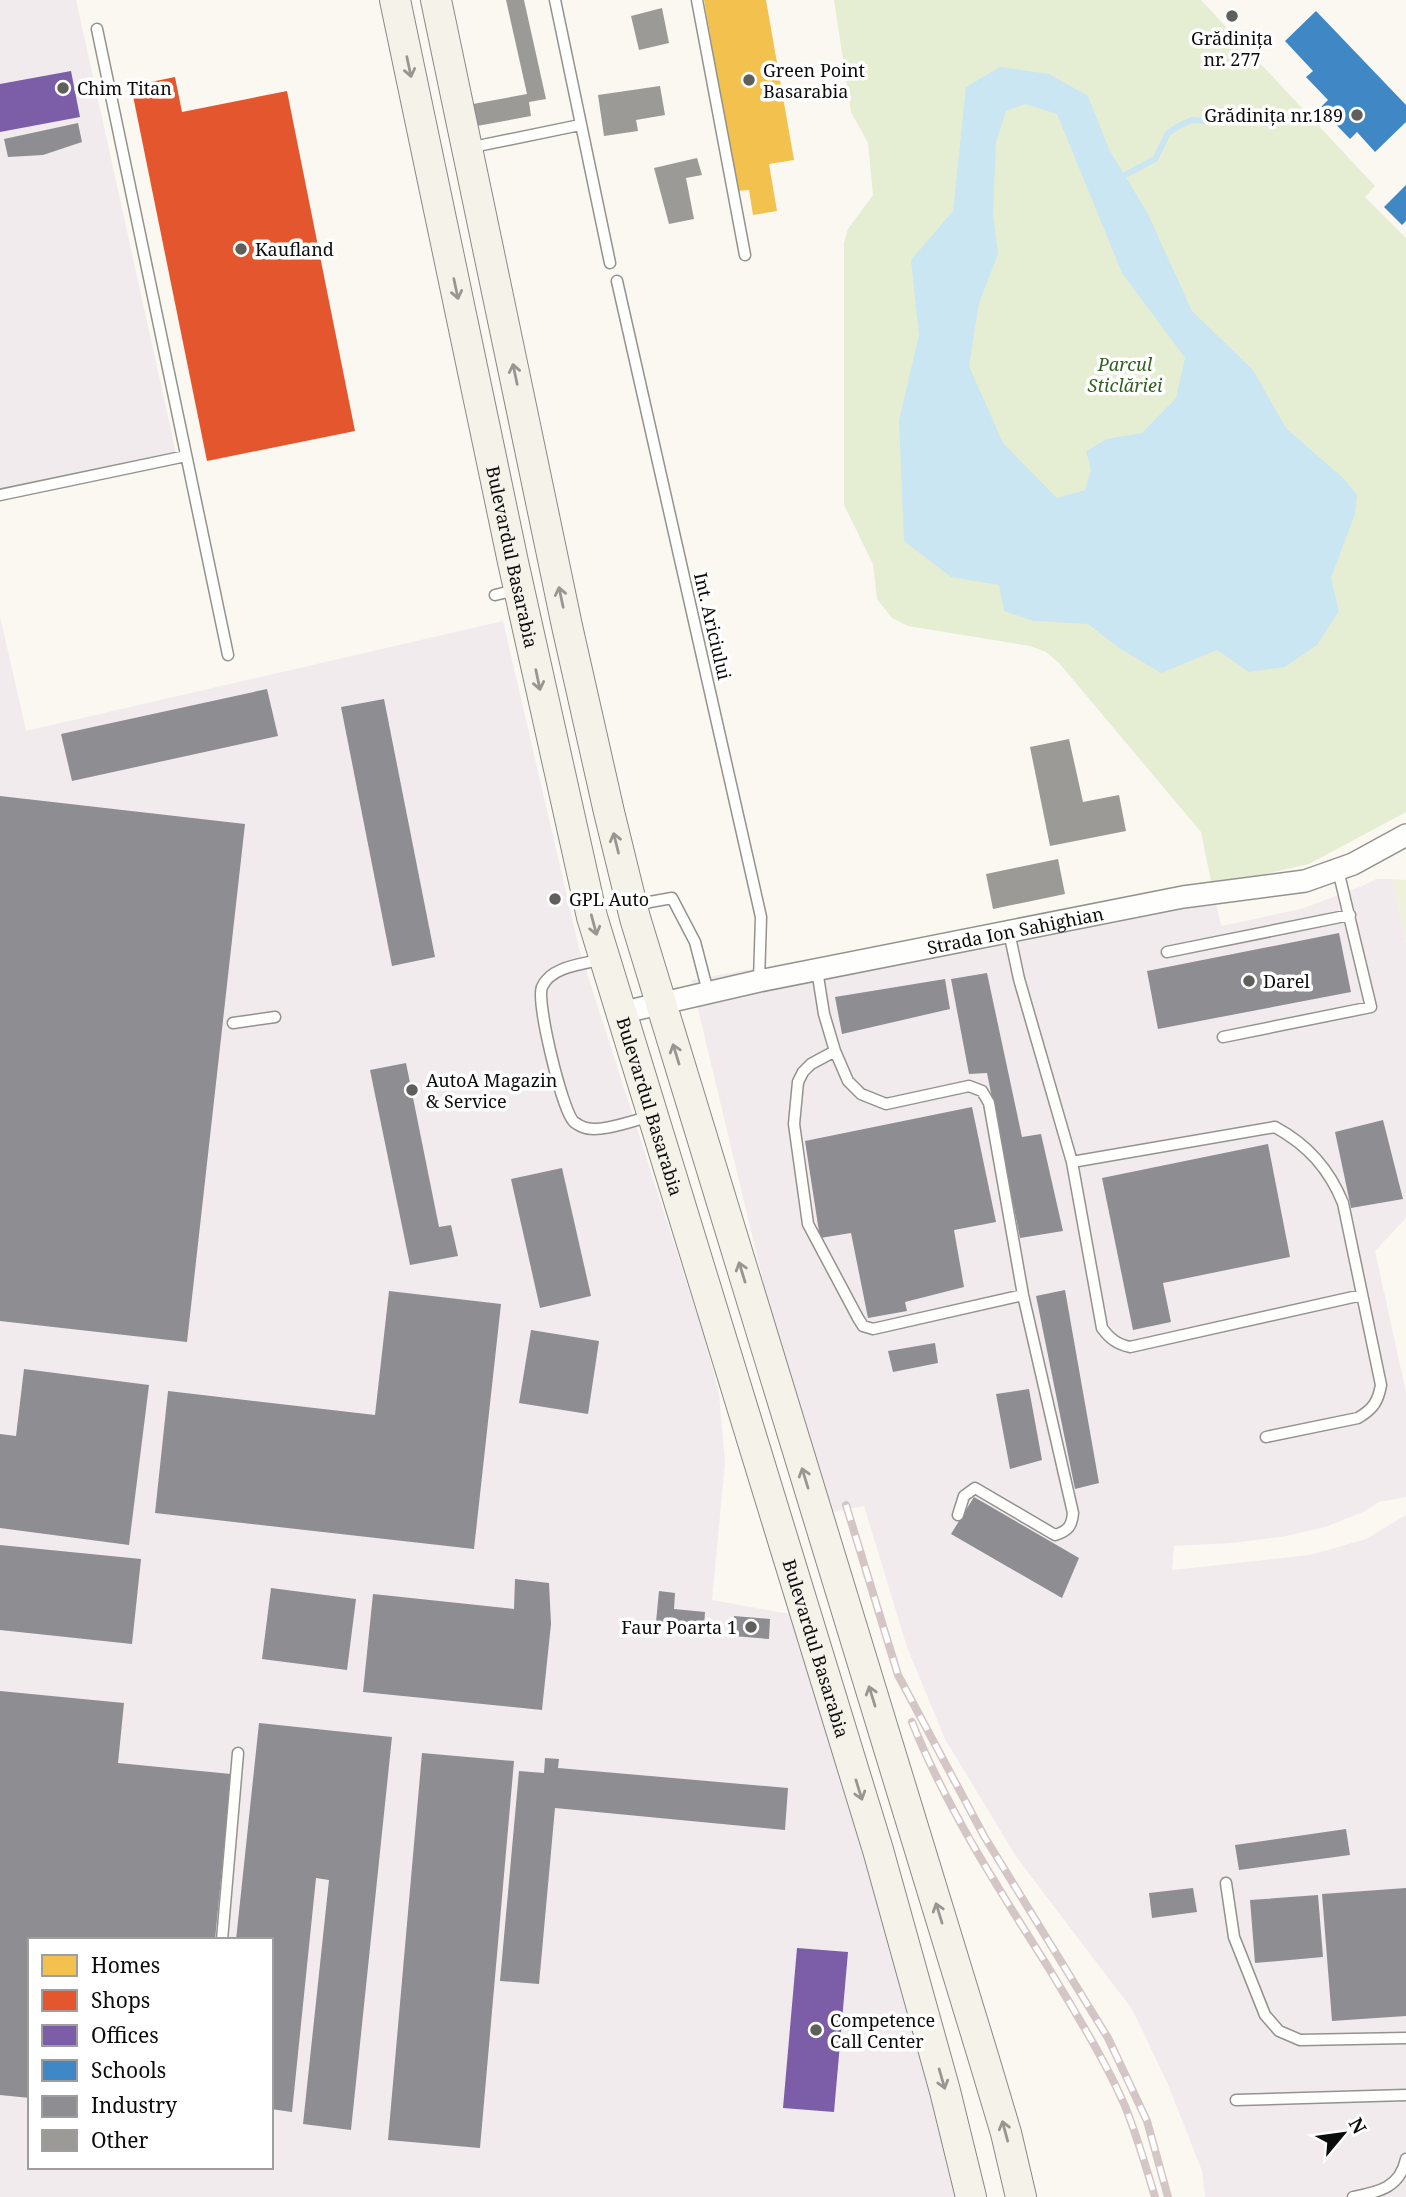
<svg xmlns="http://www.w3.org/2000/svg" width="1406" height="2197" font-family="'Noto Serif',serif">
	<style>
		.industrial { fill: #f1ebee; fill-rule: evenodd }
		.green { fill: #e5eed2 }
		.pitch { fill: #eef2dc }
		.water { fill: #cae6f2; fill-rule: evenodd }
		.homes { fill: #f2c14e }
		.shops { fill: #e4572e }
		.offices { fill: #7b5ea7 }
		.schools { fill: #3f88c5 }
		.industry { fill: #8d8d92 }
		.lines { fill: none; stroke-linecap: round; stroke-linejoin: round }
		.stream { stroke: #cae6f2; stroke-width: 6 }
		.building { fill: #9c9a97 }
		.service-casing { stroke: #93928f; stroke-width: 13 }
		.minor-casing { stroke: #93928f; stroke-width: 24 }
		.secondary-casing { stroke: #8a8986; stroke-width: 32 }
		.service { stroke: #fefefd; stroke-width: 10 }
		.minor { stroke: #fefefd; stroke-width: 21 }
		.secondary { stroke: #f4f2e9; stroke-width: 30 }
		.rail-casing { stroke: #d5c6c6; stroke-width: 8 }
		.rail { stroke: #fff; stroke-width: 5; stroke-dasharray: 16; stroke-linecap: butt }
		.oneway { stroke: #979691 }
		.poi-dot { fill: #5f5f5c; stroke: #fff; stroke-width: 2.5 }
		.labels { text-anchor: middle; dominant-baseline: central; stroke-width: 7; stroke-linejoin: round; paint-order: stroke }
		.poi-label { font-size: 18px; fill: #0c0c0c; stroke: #fff; text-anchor: start }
		.park-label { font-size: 18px; font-style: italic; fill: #325f21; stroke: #fff }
		.street-label { font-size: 18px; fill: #0c0c0c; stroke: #fff }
	</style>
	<rect width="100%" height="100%" fill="#faf8f1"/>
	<path class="industrial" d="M0,0H76L176,453L0,489Z
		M0,616L26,731L503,621L579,948L704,1337L719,1394L725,1462L712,1600L795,1615L899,1971L955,2197H0ZM30,1940H271V2167H30Z
		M1376,879H1392L1406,943V1218L1375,1251L1406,1392V1497L1379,1502L1363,1512L1325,1527L1281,1537L1231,1543L1174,1546L1172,1570L1310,1555L1366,1539L1406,1515V2197H1205L1202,2171L1167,2082L1132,2009L1017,1858L945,1739L907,1647L864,1506L819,1515L691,980L1212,886L1221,926L1301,909L1360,887Z"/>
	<path class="green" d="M834,0H1201L1375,186L1365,197L1406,238V812L1309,864L1212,886L1201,832L1059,663L1046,652L1030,646L908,626L892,618L877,599L873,564L844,505V243L848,229L873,195L868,143L851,112Z"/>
	<path class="pitch" d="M1392,879L1406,880V943Z"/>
	<path class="water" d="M1000,67L1049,74L1088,96L1110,151L1147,212L1192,311L1253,370L1286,428L1343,478L1357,495L1355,514L1331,578L1339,611L1317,645L1285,667L1249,672L1217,650L1161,673L1119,648L1088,624L1034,621L1004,611L999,585L951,577L904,541L899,420L919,335L911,260L953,211L966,87ZM1025,104L1057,114L1122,273L1185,358L1176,398L1142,433L1107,439L1086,451L1091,470L1085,490L1057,498L1003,443L969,366L979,303L998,254L993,213L996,142L1006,111Z"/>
	<path class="homes" d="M704,0H766L794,160L769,164L777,211L753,215L749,190L737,191Z"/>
	<path class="shops" d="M175,77L182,112L287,91L355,431L207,461L131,86Z"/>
	<path class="offices" d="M71,71L80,117L0,132V84Z
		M797,1948L848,1952L834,2112L783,2108Z"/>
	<path class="schools" d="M1316,11L1406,105V122L1375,152L1357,132L1350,139L1320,108L1328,100L1306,77L1313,71L1285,41Z
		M1406,185V221L1402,225L1384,207Z"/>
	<path class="industry" d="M78,123L82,142L43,155L8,157L4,139Z
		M267,689L278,736L72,781L61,734Z
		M384,699L435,957L392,966L341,707Z
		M0,796L245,824L187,1342L0,1321Z
		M1339,933L1351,992L1158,1029L1147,971Z
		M987,973L1022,1137L1041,1134L1063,1231L1020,1238L987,1073L969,1074L951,979Z
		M945,979L950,1009L842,1034L835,997Z
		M406,1063L439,1227L451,1225L458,1256L410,1265L370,1070Z
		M972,1107L996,1222L954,1230L964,1287L905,1302L907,1311L868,1318L851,1233L820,1238L805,1141Z
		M1383,1120L1403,1199L1351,1208L1335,1132Z
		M1268,1144L1290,1257L1163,1283L1171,1322L1133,1330L1102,1178Z
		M562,1168L591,1296L540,1308L511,1179Z
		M1065,1290L1099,1483L1075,1489L1036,1296Z
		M389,1291L501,1304L474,1549L155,1513L168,1391L375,1415Z
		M531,1330L599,1341L588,1414L519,1403Z
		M935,1343L938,1363L893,1372L888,1351Z
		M24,1369L149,1385L129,1545L0,1528V1434L16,1436Z
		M1029,1389L1042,1460L1010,1469L996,1394Z
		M974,1497L1079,1558L1062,1598L951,1534Z
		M0,1545L141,1559L132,1644L0,1630Z
		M515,1579L549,1583L551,1624L542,1710L363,1692L373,1594L514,1609Z
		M271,1588L356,1599L347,1670L262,1659Z
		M659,1591L675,1593L674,1609L705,1612L704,1626L656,1622Z
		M734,1616L770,1619L769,1639L733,1636Z
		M0,1691L124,1703L118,1763L231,1774L215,1940H30V2098L0,2095Z
		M259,1723L392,1737L351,2130L303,2124L329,1880L316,1878L292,2112L271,2109V1940H236Z
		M422,1753L514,1761L480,2148L388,2140Z
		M545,1758L559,1759L558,1768L788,1788L785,1830L555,1808L539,1984L500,1981L519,1771L544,1773Z
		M1346,1829L1350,1855L1239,1870L1235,1845Z
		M1193,1888L1197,1912L1152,1918L1149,1893Z
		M1406,1888V2016L1332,2021L1322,1894Z
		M1318,1895L1323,1957L1255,1963L1250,1900Z"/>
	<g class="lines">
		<path class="stream" d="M1125,175L1155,159L1168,133L1179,126L1192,120L1204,121"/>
	</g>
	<path class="building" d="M506,0H524L546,99L529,102L531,116L477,126L473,104L527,94Z
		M662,8L669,43L639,50L631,16Z
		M660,86L665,115L636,120L638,131L604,136L598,95Z
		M697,158L702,175L686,178L694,219L669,224L654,168Z
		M1069,739L1083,802L1119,795L1126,831L1050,846L1030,747Z
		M1058,859L1065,894L993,909L986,874Z"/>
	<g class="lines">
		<g class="service-casing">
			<path id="service" d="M555,0L610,263
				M697,0L745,255
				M97,29L228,655
				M468,148L580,125
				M617,281L761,917L759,981
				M0,495L186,456
				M495,595L516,590
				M633,905L672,898L695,942L708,992
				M1009,932L1019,979L1072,1162L1102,1328C1110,1339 1117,1344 1130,1347L1362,1295
				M1167,952L1350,915
				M603,959C584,964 551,966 542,987C536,1002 562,1110 574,1122C577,1124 580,1126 583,1127C598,1134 635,1120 651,1116
				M817,970L824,1014L835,1051L811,1064L803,1072L798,1082L794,1124L808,1224L858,1318L863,1326L873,1329L1023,1295
				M233,1023L275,1017
				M1223,1037L1371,1007L1338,870
				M835,1051L848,1081L861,1094L886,1104L969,1086L982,1091L989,1103L1023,1295L1073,1513C1072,1526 1068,1531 1055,1535L975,1488L964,1496L958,1515
				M1072,1162L1275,1127C1308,1145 1329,1169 1343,1203L1381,1385C1378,1402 1373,1409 1358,1418L1266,1437
				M1226,1883L1234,1937L1265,2015L1279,2031L1300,2040L1406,2038
				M222,1940L238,1753
				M1236,2100L1406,2095
				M1353,2197C1378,2192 1400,2188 1406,2159"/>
		</g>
		<g class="minor-casing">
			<g id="minor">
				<path id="s1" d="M620,1013L759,981L1183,897L1305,881L1353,864L1406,835"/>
			</g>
		</g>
		<g class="secondary-casing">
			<g id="secondary">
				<path id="s2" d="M395,0L513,562L592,917L878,1850L945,2091L971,2197"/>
				<path d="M436,0L567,626L609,812L635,918L983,2056L1006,2133L1021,2197"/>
			</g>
		</g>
		<use href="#service" class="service"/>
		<use href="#minor" class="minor"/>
		<use href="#secondary" class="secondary"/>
		<g class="rail-casing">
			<path id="rail" d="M846,1505L898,1675L984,1836L1108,2038L1147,2121L1168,2197
				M912,1722C947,1809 998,1888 1048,1967C1075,2012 1104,2058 1125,2106C1137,2136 1146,2167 1155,2197"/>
		</g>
		<use href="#rail" class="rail"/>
	</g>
	<defs><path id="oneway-shaft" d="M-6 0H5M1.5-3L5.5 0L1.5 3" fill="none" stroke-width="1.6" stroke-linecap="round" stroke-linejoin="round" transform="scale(1.75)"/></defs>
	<g class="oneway">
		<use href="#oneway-shaft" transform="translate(409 67) rotate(78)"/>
		<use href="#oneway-shaft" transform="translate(456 289) rotate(78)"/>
		<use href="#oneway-shaft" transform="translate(515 374) rotate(-102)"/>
		<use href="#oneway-shaft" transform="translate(561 597) rotate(-102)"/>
		<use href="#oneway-shaft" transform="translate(538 680) rotate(78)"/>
		<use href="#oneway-shaft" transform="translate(616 843) rotate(-104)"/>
		<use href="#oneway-shaft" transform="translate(594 925) rotate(75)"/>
		<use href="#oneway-shaft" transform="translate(676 1054) rotate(-107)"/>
		<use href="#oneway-shaft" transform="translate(742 1272) rotate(-107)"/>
		<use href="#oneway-shaft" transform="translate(805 1478) rotate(-107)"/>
		<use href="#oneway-shaft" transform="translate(872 1696) rotate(-107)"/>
		<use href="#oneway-shaft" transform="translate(859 1790) rotate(73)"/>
		<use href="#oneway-shaft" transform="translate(939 1913) rotate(-107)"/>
		<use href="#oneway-shaft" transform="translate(942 2079) rotate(74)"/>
		<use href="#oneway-shaft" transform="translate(1005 2131) rotate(-105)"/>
	</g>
	<g class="poi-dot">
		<circle cx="1232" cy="16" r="7"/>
		<circle cx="749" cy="80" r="7"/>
		<circle cx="63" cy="88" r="7"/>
		<circle cx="1357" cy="115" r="7"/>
		<circle cx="241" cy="249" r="7"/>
		<circle cx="555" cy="899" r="7"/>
		<circle cx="1249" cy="981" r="7"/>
		<circle cx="412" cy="1090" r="7"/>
		<circle cx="751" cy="1627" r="7"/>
		<circle cx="816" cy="2030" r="7"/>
	</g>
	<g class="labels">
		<g class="poi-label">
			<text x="1232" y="38" text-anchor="middle">Grădinița<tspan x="1232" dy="21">nr. 277</tspan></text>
			<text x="763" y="70">Green Point<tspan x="763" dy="21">Basarabia</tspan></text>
			<text x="77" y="88">Chim Titan</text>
			<text x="1343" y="115" text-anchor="end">Grădinița nr.189</text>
			<text x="255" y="249">Kaufland</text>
			<text x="569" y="899">GPL Auto</text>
			<text x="1263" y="981">Darel</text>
			<text x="426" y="1080">AutoA Magazin<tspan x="426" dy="21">&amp; Service</tspan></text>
			<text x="737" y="1627" text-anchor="end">Faur Poarta 1</text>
			<text x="830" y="2020">Competence<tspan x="830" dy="21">Call Center</tspan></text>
		</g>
		<g class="park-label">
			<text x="1125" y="364">Parcul<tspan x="1125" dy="21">Sticlăriei</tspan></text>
		</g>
		<g class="street-label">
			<text stroke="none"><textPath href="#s2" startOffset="569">Bulevardul Basarabia</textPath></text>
			<text transform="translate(713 626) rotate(77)">Int. Ariciului</text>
			<text stroke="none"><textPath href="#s1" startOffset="404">Strada Ion Sahighian</textPath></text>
			<text stroke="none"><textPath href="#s2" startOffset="1136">Bulevardul Basarabia</textPath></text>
			<text stroke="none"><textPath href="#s2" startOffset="1703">Bulevardul Basarabia</textPath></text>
		</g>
	</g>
	<rect x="28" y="1938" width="245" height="231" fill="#ffffff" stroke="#9e9e9e" stroke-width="2"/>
	<rect x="42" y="1955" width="35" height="21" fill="#f2c14e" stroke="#9e9e9e" stroke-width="2"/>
	<text x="91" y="1973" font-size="21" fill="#0c0c0c">Homes</text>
	<rect x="42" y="1990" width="35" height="21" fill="#e4572e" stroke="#9e9e9e" stroke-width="2"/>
	<text x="91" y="2008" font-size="21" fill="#0c0c0c">Shops</text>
	<rect x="42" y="2025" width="35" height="21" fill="#7b5ea7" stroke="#9e9e9e" stroke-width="2"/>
	<text x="91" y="2043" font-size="21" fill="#0c0c0c">Offices</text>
	<rect x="42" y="2060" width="35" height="21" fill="#3f88c5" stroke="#9e9e9e" stroke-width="2"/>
	<text x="91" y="2078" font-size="21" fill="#0c0c0c">Schools</text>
	<rect x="42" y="2096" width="35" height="21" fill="#8d8d92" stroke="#9e9e9e" stroke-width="2"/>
	<text x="91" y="2113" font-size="21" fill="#0c0c0c">Industry</text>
	<rect x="42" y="2130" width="35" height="21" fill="#9c9a97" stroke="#9e9e9e" stroke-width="2"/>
	<text x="91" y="2148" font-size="21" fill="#0c0c0c">Other</text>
	<g transform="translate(1343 2134) rotate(61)" stroke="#ffffff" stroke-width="5" paint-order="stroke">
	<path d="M0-5L12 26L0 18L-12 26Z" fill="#0c0c0c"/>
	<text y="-10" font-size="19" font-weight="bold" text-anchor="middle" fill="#0c0c0c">N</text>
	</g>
</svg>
